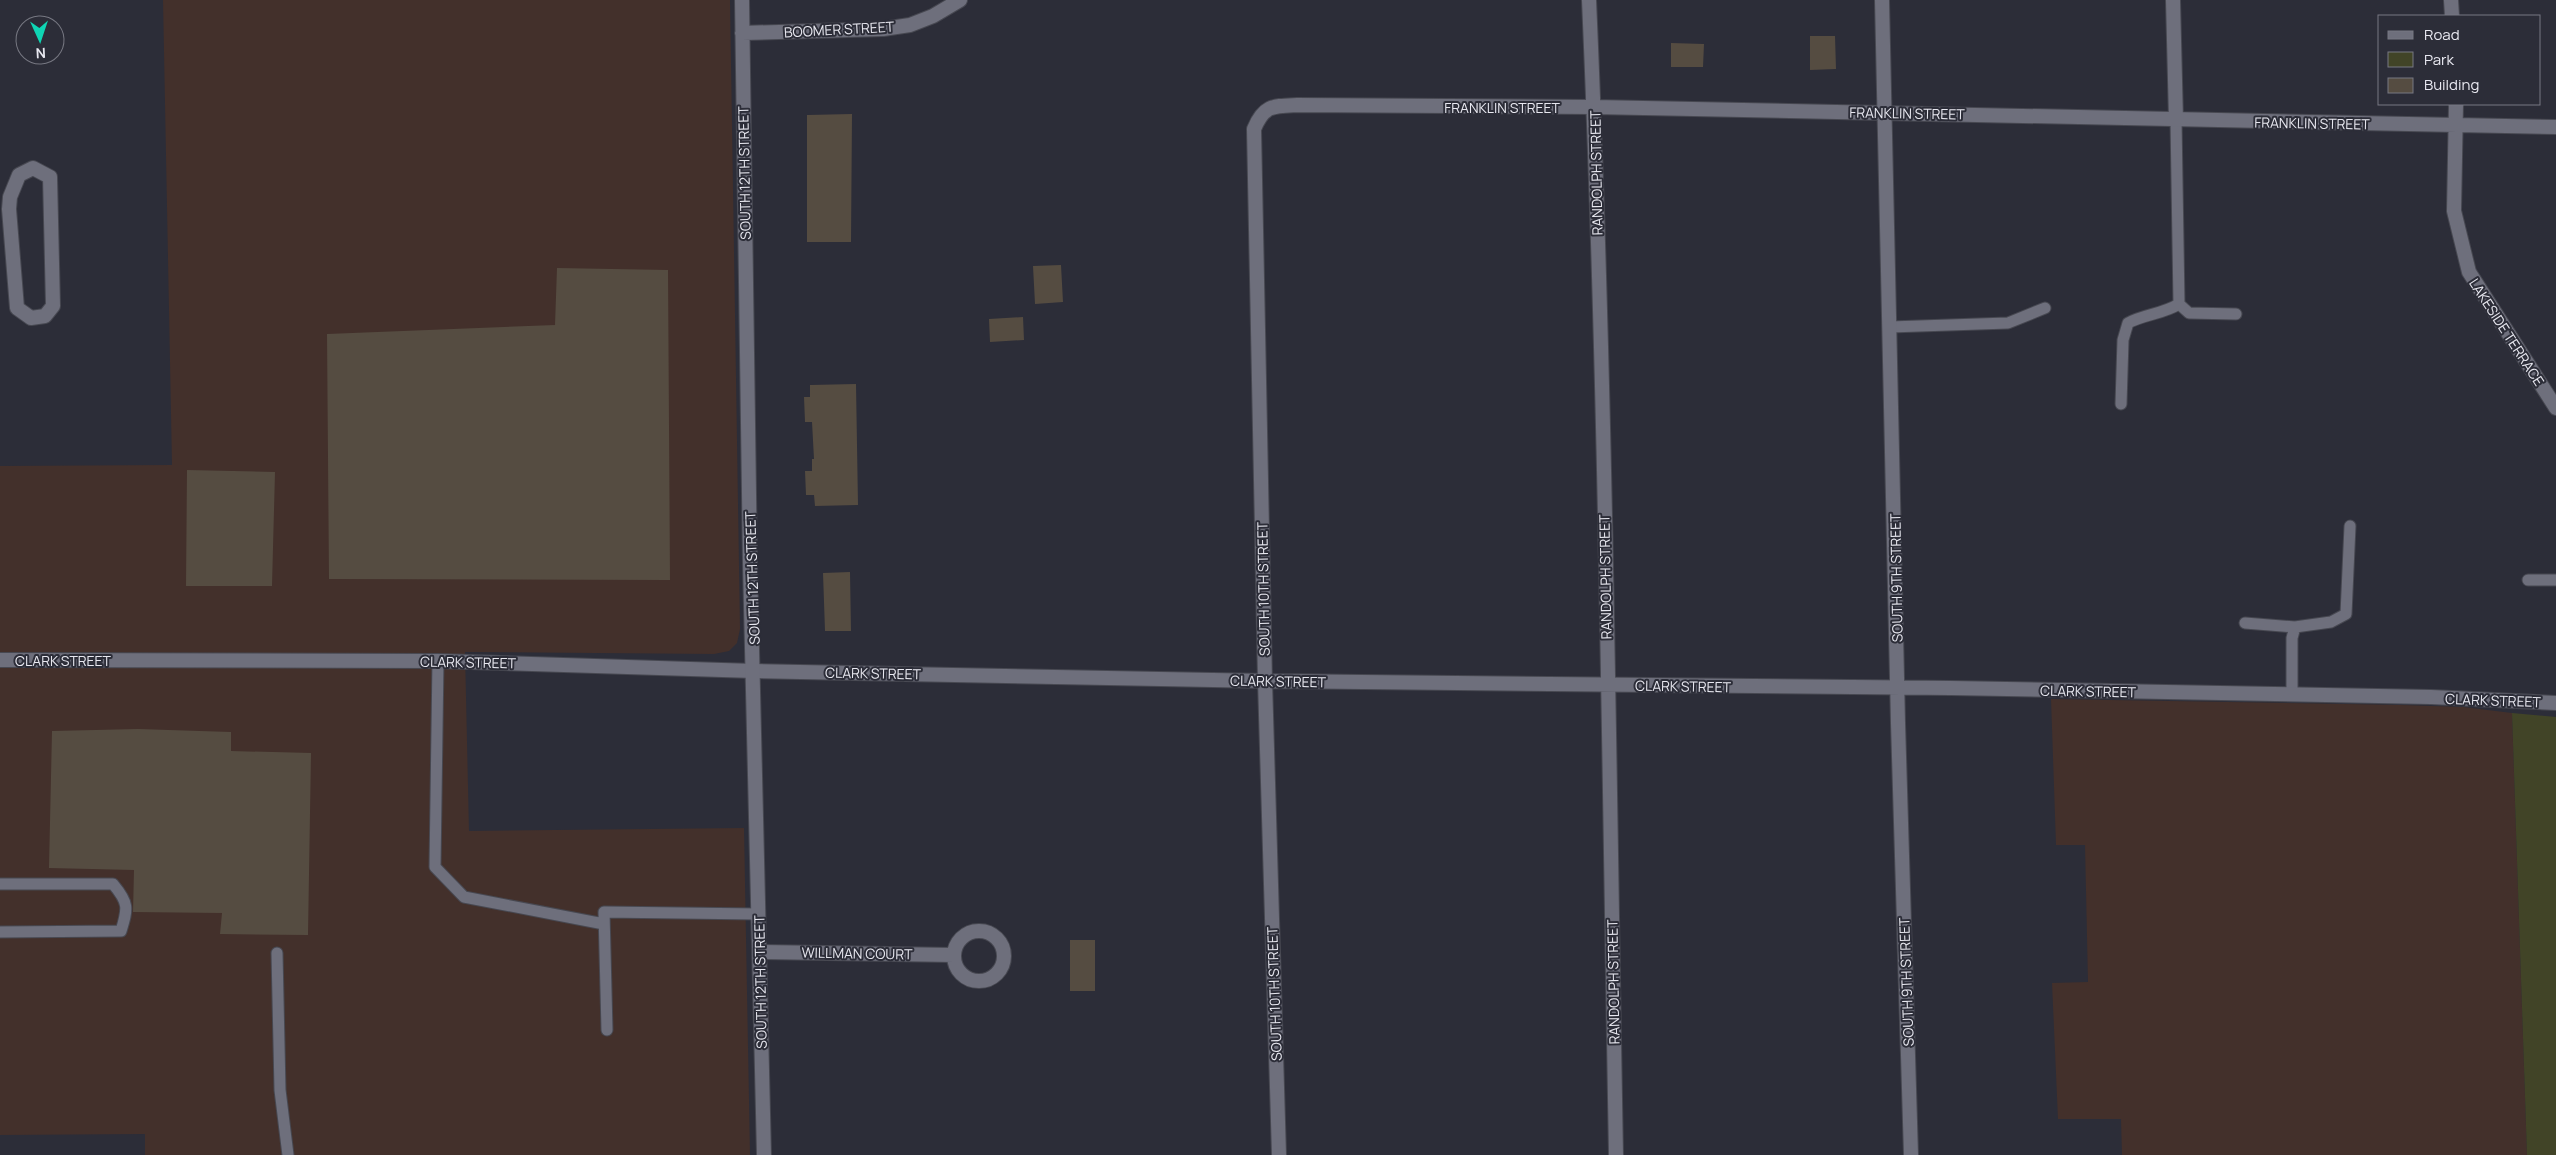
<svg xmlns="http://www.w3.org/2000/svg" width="2556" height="1155" font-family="Manrope,sans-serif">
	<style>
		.industrial { fill: #43302b }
		.green { fill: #414427 }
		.building { fill: #554c41 }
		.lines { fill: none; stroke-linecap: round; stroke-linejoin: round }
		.service-casing { stroke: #474851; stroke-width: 13 }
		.minor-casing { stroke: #474851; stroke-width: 16 }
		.tertiary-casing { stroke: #474851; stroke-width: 16 }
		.service { stroke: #6e6f7c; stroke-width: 11 }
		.minor { stroke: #6e6f7c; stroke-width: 14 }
		.tertiary { stroke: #6e6f7c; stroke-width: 14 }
		.labels { text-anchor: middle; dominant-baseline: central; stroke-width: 4; stroke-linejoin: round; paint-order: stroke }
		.street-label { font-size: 14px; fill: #e8e8f0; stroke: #2c2d38 }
	</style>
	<rect width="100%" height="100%" fill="#2c2d38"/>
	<path class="industrial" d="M163,0H730L740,629L737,643L729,651L714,654L465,652L469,831L744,828L750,1155H145V1134L0,1135V466L172,465Z
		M2051,699L2401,705L2463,707L2512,713L2527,1155H2122L2121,1119H2058L2052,983L2088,982L2085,845H2056Z"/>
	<path class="green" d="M2512,713L2556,717V1155H2527Z"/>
	<path class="building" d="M1810,36H1835L1836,69L1810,70Z
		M1671,43L1704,44L1703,67H1671Z
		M852,114L851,242H807V115Z
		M1061,265L1063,302L1035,304L1033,266Z
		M557,268L668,270L670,580L329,579L327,334L555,325Z
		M1023,317L1024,340L990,342L989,319Z
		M856,384L858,505L815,506L814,495H806L805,471H812V459H814L812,422H805L804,397H810V385Z
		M187,470L275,472L272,586H186Z
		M850,572L851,631H825L823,573Z
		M138,729L231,732V751L311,753L308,935L220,934L222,913L133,912L134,870L49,868L52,731Z
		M1070,940H1095V991H1070Z"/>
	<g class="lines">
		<g class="service-casing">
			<path id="service" d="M2179,304L2189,313L2236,314
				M1890,327L2008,323L2045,308
				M2121,404L2123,340L2128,323C2145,314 2163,314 2179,304L2176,120
				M2528,580H2556
				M2245,623L2295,627
				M438,661L435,867L464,897L604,924
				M2292,695V638L2295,627L2331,622L2346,614L2350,526
				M0,884H113C129,903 128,908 121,931L0,932
				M277,953L280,1090L288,1155
				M607,1030L604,912L758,914"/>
		</g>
		<g class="minor-casing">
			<path id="minor" d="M1589,0C1606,385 1609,770 1616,1155
				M1882,0L1898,723L1911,1155
				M2173,0L2176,120
				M2451,0L2452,16
				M2456,104L2454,211L2469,272L2556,408
				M33,168L50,177L53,306L45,316L31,318L17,308L9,209L10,197L19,175Z
				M0,660L438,661L754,671L1265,681L1951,688L2431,697L2556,703
				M954 956a25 25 0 1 1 50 0a25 25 0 1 1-50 0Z
				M760,952L954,955
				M1279,1155L1265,681L1254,129C1264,105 1273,106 1297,105L1594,107L2556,127"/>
		</g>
		<g class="tertiary-casing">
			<path id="tertiary" d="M742,0L750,564L764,1155
				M742,33L883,29L910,25L933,16L960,0"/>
		</g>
		<use href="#service" class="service"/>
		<use href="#minor" class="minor"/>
		<use href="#tertiary" class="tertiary"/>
	</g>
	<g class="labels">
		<g class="street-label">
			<text transform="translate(839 29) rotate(-3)">BOOMER STREET</text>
			<text x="1502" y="107">FRANKLIN STREET</text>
			<text transform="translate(1907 113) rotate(1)">FRANKLIN STREET</text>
			<text transform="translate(2312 123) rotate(1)">FRANKLIN STREET</text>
			<text transform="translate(744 173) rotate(-91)">SOUTH 12TH STREET</text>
			<text transform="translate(1596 173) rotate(-91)">RANDOLPH STREET</text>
			<text transform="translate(2507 332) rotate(57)">LAKESIDE TERRACE</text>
			<text transform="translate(1605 577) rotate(-91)">RANDOLPH STREET</text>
			<text transform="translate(752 578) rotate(-92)">SOUTH 12TH STREET</text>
			<text transform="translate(1896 578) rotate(-91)">SOUTH 9TH STREET</text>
			<text transform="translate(1263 589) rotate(-91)">SOUTH 10TH STREET</text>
			<text x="63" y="660">CLARK STREET</text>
			<text transform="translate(468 662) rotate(1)">CLARK STREET</text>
			<text transform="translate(873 673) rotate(1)">CLARK STREET</text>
			<text transform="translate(1278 681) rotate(1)">CLARK STREET</text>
			<text transform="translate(1683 686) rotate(1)">CLARK STREET</text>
			<text transform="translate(2088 691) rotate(1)">CLARK STREET</text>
			<text transform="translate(2493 700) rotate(2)">CLARK STREET</text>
			<text transform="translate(857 953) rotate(1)">WILLMAN COURT</text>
			<text transform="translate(760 982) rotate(-91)">SOUTH 12TH STREET</text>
			<text transform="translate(1613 982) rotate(-91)">RANDOLPH STREET</text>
			<text transform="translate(1906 982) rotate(-92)">SOUTH 9TH STREET</text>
			<text transform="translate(1274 994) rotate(-92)">SOUTH 10TH STREET</text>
		</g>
	</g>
	<rect x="2378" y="15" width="162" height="90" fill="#2c2d38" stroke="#777882"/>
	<rect x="2388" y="31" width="25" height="8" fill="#6e6f7c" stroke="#777882"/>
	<text x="2424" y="40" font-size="15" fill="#e8e8f0">Road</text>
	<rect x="2388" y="52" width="25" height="15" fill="#414427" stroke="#777882"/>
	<text x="2424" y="65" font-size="15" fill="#e8e8f0">Park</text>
	<rect x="2388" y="78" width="25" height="15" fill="#554c41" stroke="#777882"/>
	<text x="2424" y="90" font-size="15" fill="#e8e8f0">Building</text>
	<g transform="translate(40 40) rotate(177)"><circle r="24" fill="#2c2d38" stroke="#777882"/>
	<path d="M0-4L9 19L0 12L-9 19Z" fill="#0fd5b4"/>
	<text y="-8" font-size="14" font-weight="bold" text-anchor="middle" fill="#e8e8f0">N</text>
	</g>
</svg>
